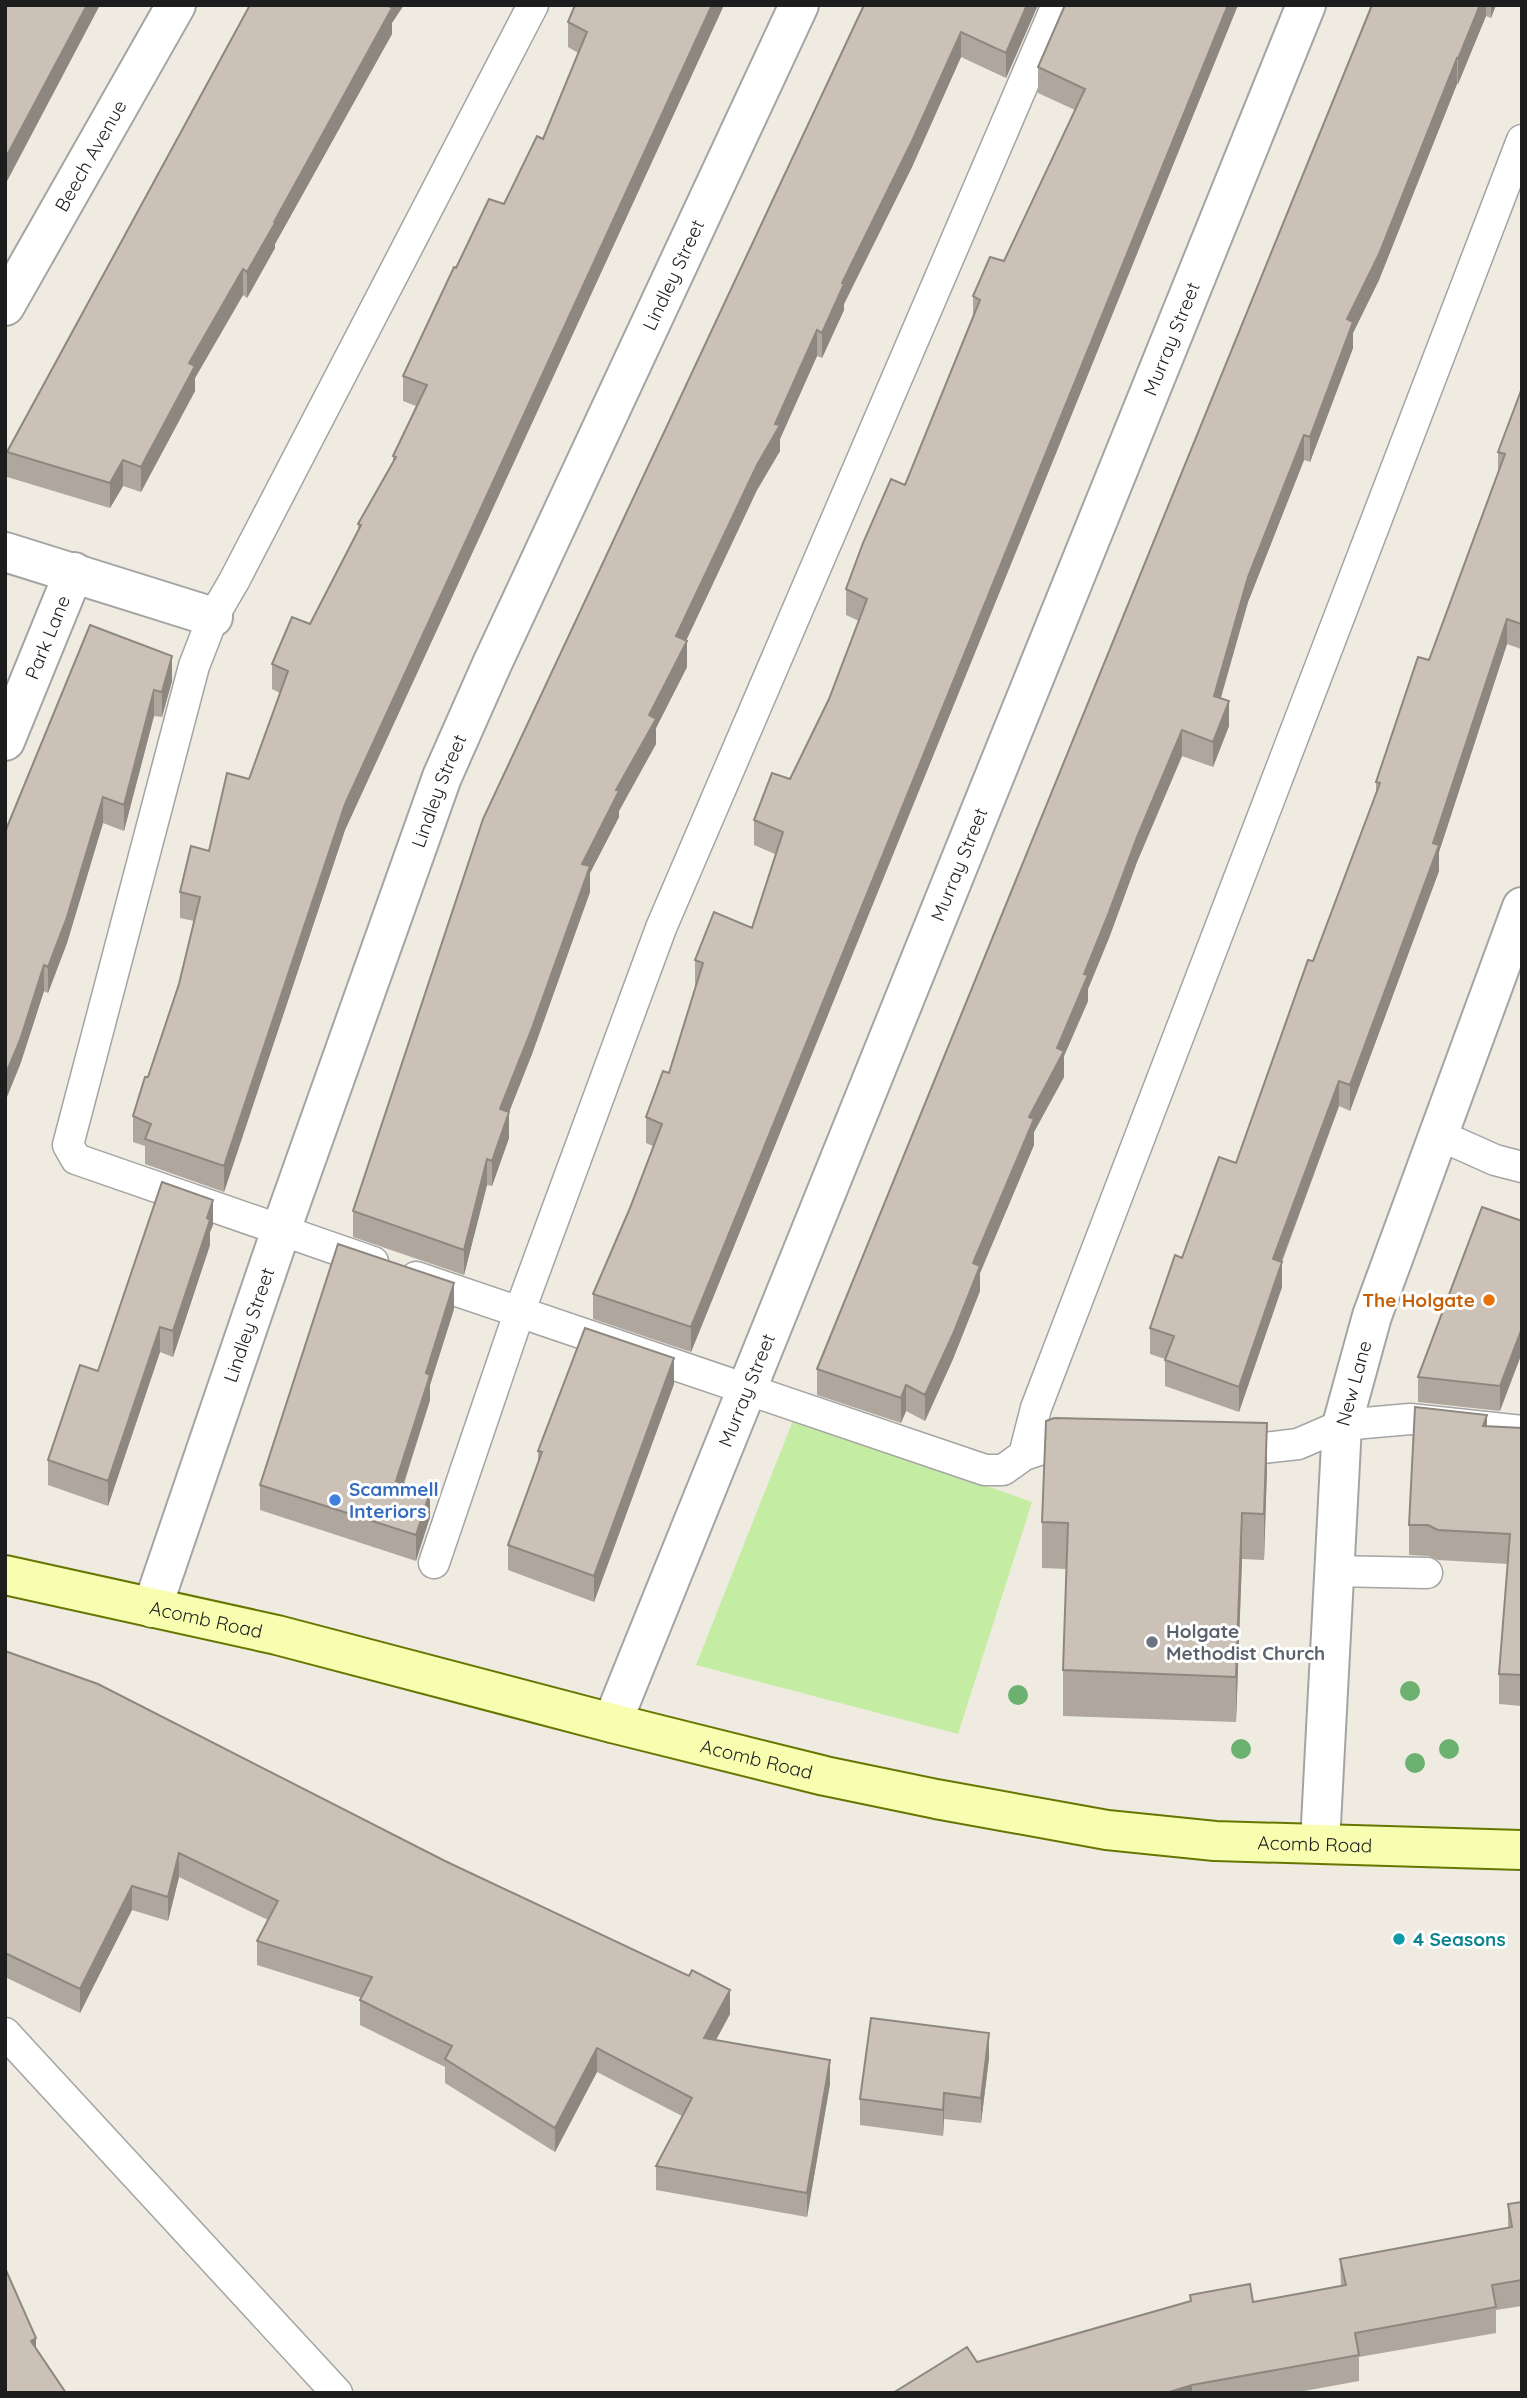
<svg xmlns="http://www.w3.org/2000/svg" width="1527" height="2398" font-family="Quicksand,sans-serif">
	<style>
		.grass { fill: #c4eda3 }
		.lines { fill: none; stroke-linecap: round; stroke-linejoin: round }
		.lane-casing { stroke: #a4a4a4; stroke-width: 33 }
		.street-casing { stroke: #a4a4a4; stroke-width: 42 }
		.secondary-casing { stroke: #657700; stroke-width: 42 }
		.lane { stroke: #fff; stroke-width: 30 }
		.street { stroke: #fff; stroke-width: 38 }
		.secondary { stroke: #f7feb0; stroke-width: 38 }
		.tree { fill: #6db170 }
		.wall { fill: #afa69d }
		.shaded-wall { fill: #8e8780 }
		.building { fill: #cbc1b7; stroke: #8e8780; stroke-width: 2 }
		.food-dot { fill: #e8710a; stroke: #fff; stroke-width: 2.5 }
		.shop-dot { fill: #3f7fe0; stroke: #fff; stroke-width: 2.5 }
		.worship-dot { fill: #6b7280; stroke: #fff; stroke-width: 2.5 }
		.culture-dot { fill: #0f9aa8; stroke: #fff; stroke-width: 2.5 }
		.labels { text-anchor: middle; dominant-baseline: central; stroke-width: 6; stroke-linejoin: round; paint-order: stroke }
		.street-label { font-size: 19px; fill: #1d1d1d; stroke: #fff }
		.food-label { font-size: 19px; font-weight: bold; fill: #c56008; stroke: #fff; text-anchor: end }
		.shop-label { font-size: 19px; font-weight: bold; fill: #366cbe; stroke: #fff; text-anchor: start }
		.worship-label { font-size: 19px; font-weight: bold; fill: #5b616d; stroke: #fff; text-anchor: start }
		.culture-label { font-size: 19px; font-weight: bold; fill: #0d838f; stroke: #fff; text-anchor: start }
	</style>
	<rect width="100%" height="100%" fill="#efebe1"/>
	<path class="grass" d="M794,1418L1032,1502L958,1734L696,1665Z"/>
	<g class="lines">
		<g class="lane-casing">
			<path id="lane" d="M1439,1135L1495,1160L1522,1167
				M373,1262L76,1159L68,1145L194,666L213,617L234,581L533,5
				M416,1277L985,1470H1003L1024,1455L1051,1446H1085
				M1226,1448L1255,1449L1298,1444L1342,1425L1410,1419L1522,1431
				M1024,1455L1036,1408L1522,140
				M434,1563L519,1313L661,928L1057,5
				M1333,1571L1427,1573
				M5,2033L337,2393"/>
		</g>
		<g class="street-casing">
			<g id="street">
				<path id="s1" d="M5,306L176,5"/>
				<path d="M5,552L213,617"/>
				<path id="s2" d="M5,741L74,572"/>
				<path id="s3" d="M152,1608L281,1230L442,777L492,664L799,5"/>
				<path id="s4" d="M612,1723L1306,5"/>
				<path id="s5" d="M1320,1843L1342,1425L1372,1316L1522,907"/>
			</g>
		</g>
		<g class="secondary-casing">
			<g id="secondary">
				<path id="s6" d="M5,1575L277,1635L612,1723L825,1776L936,1799L1107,1830L1215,1841L1522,1850"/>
			</g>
		</g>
		<use href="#lane" class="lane"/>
		<use href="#street" class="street"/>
		<use href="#secondary" class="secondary"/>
	</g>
	<g class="tree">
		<circle cx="1410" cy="1691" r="10"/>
		<circle cx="1018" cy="1695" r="10"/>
		<circle cx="1241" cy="1749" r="10"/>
		<circle cx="1449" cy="1749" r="10"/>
		<circle cx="1415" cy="1763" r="10"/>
	</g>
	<path class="wall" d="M724,5L345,830L224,1192L145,1164V1146L133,1142V1116L148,1077L179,984L194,921L180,918V892L209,851L249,779L280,693L272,689V664L310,624L358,530V524L393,463V456L416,406L403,401V376L456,268L504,204L543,139L578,53L568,47V22Z
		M864,5H1038L1006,78L961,57L912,167L844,304V310L822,358L817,356L780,439V451L757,490L686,641L687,667L656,728V744L619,811V817L590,873V892L532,1054L509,1112V1138L492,1186L487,1185L464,1275L353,1237V1211Z
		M1065,5H1238L691,1352L593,1319V1294L630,1208L653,1146L646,1143V1117L669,1073L696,986H695V960L752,928L775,854L754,845V820L790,779L829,699L859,621L846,615V589L905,485L973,316V296L1004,261L1075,110L1038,93V67Z
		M1372,5H1496L1491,18L1486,16L1458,84H1457L1379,280L1353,333V348L1310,462L1304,460L1248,602L1221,698L1229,726L1213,767L1182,756L1137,862L1109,938L1088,989V1001L1064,1056V1077L1034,1132V1145L980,1273V1291L953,1359L925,1421L906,1411L901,1423L817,1395V1369Z
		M392,23V34L275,244V248L247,298L243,295L195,378V391L141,492L123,486L110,508L7,477V452Z
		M1522,388L1521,649L1507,644L1439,852V871L1350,1111L1339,1106L1282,1262V1287L1239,1412L1165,1386V1359L1150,1354V1328L1182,1258L1236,1163L1376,794V782L1429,660L1498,474V452Z
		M90,625L172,681L162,717L154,716L124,831L103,823L67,943L48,993L44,991L20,1065Z
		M1522,1221L1500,1411L1418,1402V1377Z
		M213,1225L210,1232V1245L173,1357L160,1352L108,1506L48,1485V1460Z
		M454,1309L430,1385V1400L404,1484L430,1517L416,1561L260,1510V1485Z
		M674,1384L594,1602L508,1570V1545L538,1463V1451Z
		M1487,1426L1522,1428V1706L1499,1704V1674L1508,1564L1438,1560L1428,1556L1409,1555V1525Z
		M1267,1469L1264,1560L1242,1559L1236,1722L1063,1716V1670L1067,1569L1042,1568V1522Z
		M5,1651L730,2014L716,2040L830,2084L807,2217L656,2190V2166L682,2116L597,2072L555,2152L445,2083V2067L360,2025V2000L362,1998L257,1965V1941L268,1920L179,1877L168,1921L132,1910L80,2013L5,1977Z
		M989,2058L981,2123L944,2119L943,2136L860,2125V2099Z
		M1522,2202V2306L1496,2310V2333L1359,2357V2381L1293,2393H893L977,2362L1190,2301V2295L1253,2302L1341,2286L1340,2259L1508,2228V2204Z"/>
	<path class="shaded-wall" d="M87,5H100L5,185V159Z
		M404,5L392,23V34L275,244V248L247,298V272L387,6Z
		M712,5H724L345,830L224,1192V1166L345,804Z
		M1027,5H1038L1006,78V53Z
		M1228,5H1238L691,1352V1327Z
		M1480,5H1486V16L1458,84V59Z
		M1491,5H1496L1491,18Z
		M961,32V57L912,167L844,304V310L822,358V333L842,283Z
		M1457,58V84L1379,280L1353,333V348L1310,462V437L1347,319Z
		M243,269V295L195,378V391L141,492V467L189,363Z
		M817,330V356L780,439V451L757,490L676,662V636L775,424Z
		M1304,435V460L1248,602L1214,721V696L1248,577Z
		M123,460V486L110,508V483Z
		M1507,619V644L1439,852V871L1350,1111V1085L1433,843Z
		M1522,621V646L1521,649V624Z
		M687,641V667L656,728V744L619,811V817L590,873V892L532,1054L500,1135V1109L582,864L616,790L649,715Z
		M172,656V681L162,717V692Z
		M154,690V716L124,831V805Z
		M1229,701V726L1213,767V742Z
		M1182,730V756L1137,862L1109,938L1088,989V1001L1064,1056V1077L1034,1132V1145L980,1273V1291L953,1359L925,1421V1395L973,1263L1029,1117L1057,1048L1084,974L1137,837Z
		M103,797V823L67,943L48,993V967Z
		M44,965V991L20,1065L5,1102V1076Z
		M1339,1081V1106L1273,1284V1259Z
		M509,1112V1138L492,1186V1161Z
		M487,1159V1185L464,1275V1250Z
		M213,1200V1225L210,1232V1245L173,1357V1331Z
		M1282,1262V1287L1239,1412V1387Z
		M454,1283V1309L430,1385V1400L396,1507V1481L426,1373Z
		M160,1327V1352L108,1506V1481Z
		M1522,1328V1353L1500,1411V1386Z
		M674,1358V1384L594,1602V1576Z
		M906,1385V1411L901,1423V1398Z
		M1487,1415V1445L1483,1426Z
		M1267,1423V1469L1264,1560V1514Z
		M430,1492V1517L416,1561V1535Z
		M1242,1513V1559L1236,1722V1677Z
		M179,1853V1877L168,1921V1897Z
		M132,1886V1910L80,2013V1989Z
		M730,1990V2014L704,2062V2038Z
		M989,2033V2058L981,2123V2098Z
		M597,2048V2072L555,2152V2128Z
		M830,2060V2084L807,2217V2193Z
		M944,2093V2119L943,2136V2110Z
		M36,2338V2363L31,2341Z
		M1192,2385V2393H1166Z"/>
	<path class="building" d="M5,5H87L5,159Z
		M250,5H387L392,8L274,222L275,223L247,272L243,269L189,363L195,366L141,467L123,460L110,483L7,452Z
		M575,5H712L345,804L224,1166L145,1139L151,1124L133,1116L145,1077H148L179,984L200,897L180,892L191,846L209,851L227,773L249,779L288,671L272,664L292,617L310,624L361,525L358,524L396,457L393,456L427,385L403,376L454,267L456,268L489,199L504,204L537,136L543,139L587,32L568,22Z
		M864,5H1027L1006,53L961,32L912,141L842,283L844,284L822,333L817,330L775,424L780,425L757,465L676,636L687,641L649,715L656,719L616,790L619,791L582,864L590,866L532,1028L500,1109L509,1112L492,1161L487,1159L464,1250L353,1211L483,819Z
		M1065,5H1228L691,1327L593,1294L630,1208L662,1124L646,1117L663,1071L669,1073L703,963L695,960L714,912L752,928L783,832L754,820L772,773L790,779L829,699L867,599L846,589L863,543L891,479L905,485L980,300L973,296L990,257L1004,261L1085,89L1038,67Z
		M1372,5H1480L1458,59L1457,58L1379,254L1347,319L1353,322L1310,437L1304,435L1248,577L1214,696L1229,701L1213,742L1182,730L1137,837L1109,912L1084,974L1088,975L1057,1048L1064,1051L1029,1117L1034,1119L973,1263L980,1266L953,1334L925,1395L906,1385L901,1398L817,1369Z
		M1522,388V621L1521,624L1507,619L1433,843L1439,845L1350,1085L1339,1081L1273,1259L1282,1262L1239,1387L1165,1360L1174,1336L1150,1328L1175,1255L1182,1258L1219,1157L1236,1163L1308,960L1313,961L1380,783L1376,782L1418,657L1429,660L1505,454L1498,452Z
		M90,625L172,656L162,692L154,690L124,805L103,797L67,917L48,967L44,965L20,1040L5,1076V832Z
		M162,1182L213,1200L207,1218L210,1220L173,1331L160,1327L108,1481L48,1460L80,1365L98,1371Z
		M1482,1207L1522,1221V1328L1500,1386L1418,1377Z
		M338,1244L454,1283L426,1373L430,1375L396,1481L430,1492L416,1535L260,1485Z
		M585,1328L674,1358L594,1576L508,1545L542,1452L538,1451Z
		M1415,1407L1487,1415L1483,1426L1522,1428V1675L1499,1674L1510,1534L1438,1530L1428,1525H1409Z
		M1054,1418L1267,1423L1264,1514L1242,1513L1236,1677L1063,1670L1068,1523L1042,1522L1046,1421Z
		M5,1651L98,1684L445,1861L689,1976L692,1970L730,1990L704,2038L830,2060L807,2193L656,2166L692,2098L597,2048L555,2128L445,2059L452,2046L360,2000L372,1977L257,1941L278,1901L179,1853L168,1897L132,1886L80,1989L5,1953Z
		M871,2018L989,2033L981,2098L944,2093L943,2110L860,2099Z
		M1522,2202V2280L1492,2285L1496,2307L1355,2333L1359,2355L1192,2385L1166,2393H893L967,2347L977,2362L1191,2301L1190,2295L1250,2284L1253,2302L1346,2285L1340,2259L1512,2227L1508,2204Z
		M5,2268L36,2338L31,2341L66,2393H5Z"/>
	<circle class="food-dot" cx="1489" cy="1300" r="7"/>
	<circle class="shop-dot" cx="335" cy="1500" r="7"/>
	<circle class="worship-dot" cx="1152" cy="1642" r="7"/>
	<circle class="culture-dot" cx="1399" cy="1939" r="7"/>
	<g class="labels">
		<g class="street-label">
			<text stroke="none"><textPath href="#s1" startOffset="173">Beech Avenue</textPath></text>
			<text stroke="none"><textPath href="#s3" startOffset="1433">Lindley Street</textPath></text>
			<text stroke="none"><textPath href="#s4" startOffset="1493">Murray Street</textPath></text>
			<text stroke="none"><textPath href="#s2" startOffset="112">Park Lane</textPath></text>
			<text stroke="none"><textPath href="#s3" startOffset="866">Lindley Street</textPath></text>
			<text stroke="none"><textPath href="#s4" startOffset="926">Murray Street</textPath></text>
			<text stroke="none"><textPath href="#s3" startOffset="299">Lindley Street</textPath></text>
			<text stroke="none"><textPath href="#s5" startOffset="462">New Lane</textPath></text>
			<text stroke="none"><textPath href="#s4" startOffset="359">Murray Street</textPath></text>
			<text stroke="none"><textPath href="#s6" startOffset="206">Acomb Road</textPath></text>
			<text stroke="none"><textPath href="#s6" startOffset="774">Acomb Road</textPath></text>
			<text stroke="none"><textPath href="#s6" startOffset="1340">Acomb Road</textPath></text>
		</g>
		<g class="food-label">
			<text x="1475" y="1300">The Holgate</text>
		</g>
		<g class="shop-label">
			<text x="349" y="1489">Scammell<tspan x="349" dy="22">Interiors</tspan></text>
		</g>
		<g class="worship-label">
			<text x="1166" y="1631">Holgate<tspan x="1166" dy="22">Methodist Church</tspan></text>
		</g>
		<g class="culture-label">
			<text x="1413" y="1939">4 Seasons</text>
		</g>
	</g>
	<rect width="1527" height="2398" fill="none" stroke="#1d1d1d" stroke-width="14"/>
</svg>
